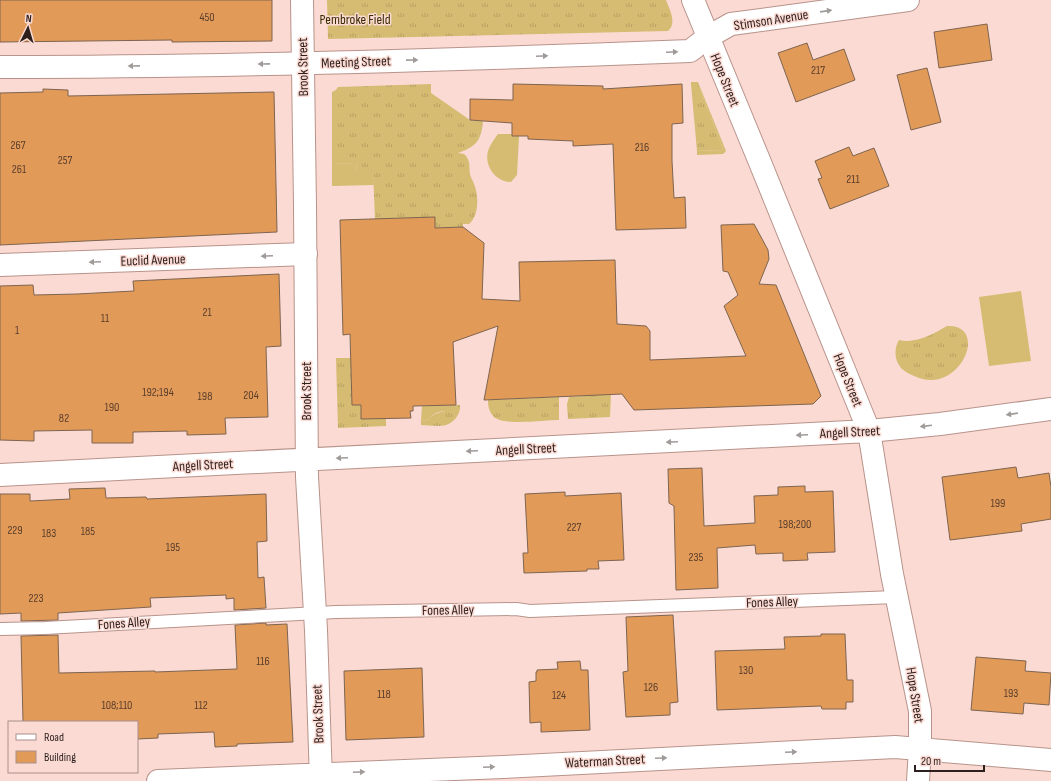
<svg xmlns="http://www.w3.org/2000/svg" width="1051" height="781" font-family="'Sofia Sans Condensed',sans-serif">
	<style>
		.grass { fill: url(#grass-tufts) }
		.garden { fill: #d5bc72 }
		.building { fill: #e29a59; stroke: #7e644f }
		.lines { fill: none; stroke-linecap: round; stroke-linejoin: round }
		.lane-casing { stroke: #b8938b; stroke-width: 14 }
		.street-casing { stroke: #b8938b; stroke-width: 24 }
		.secondary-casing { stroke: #b8938b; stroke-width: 24 }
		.lane { stroke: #fff; stroke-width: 12 }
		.street { stroke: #fff; stroke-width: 22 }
		.secondary { stroke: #fff; stroke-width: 22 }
		.oneway { fill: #a09a99 }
		.labels { text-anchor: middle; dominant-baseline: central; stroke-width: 3; stroke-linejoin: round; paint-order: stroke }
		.number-label { font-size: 12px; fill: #5a3e2b }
		.park-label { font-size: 14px; fill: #372a00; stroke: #fadad3 }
		.street-label { font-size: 14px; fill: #2d1f1c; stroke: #fadad3 }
	</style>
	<defs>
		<pattern id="grass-tufts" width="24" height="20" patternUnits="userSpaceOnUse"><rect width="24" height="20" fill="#d5bc72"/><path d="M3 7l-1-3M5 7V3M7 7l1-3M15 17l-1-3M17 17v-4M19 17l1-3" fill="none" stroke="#b7a162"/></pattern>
	</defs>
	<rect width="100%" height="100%" fill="#fadad3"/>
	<path class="grass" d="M327,0H666C670,10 677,23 668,31L328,39Z
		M431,84V93L470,120L483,121C481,141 477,146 458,153L464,154C471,160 469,167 470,175C471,178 473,181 474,184C479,195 479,216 469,224H463V227L435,228V218L375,219L373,171H357L356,163L332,164V92L336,90L338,87Z
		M691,84H698L723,149L722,150L697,151Z
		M947,326C991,324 959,398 914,376C909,374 904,371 901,368C894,360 894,348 899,340C916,344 933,334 947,326Z
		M336,358H351L352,405H361V419L386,418V426L338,428Z
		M611,394L610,417L568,419L567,404L569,397Z
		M559,397V420C545,420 504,426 494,417C489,412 488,406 488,400Z
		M456,405H460C461,413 455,422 446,425C439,427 428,425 421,425V421L428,420C438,409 444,414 455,407Z"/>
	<path class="garden" d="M691,82H698L726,151L723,154L697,155V151L722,150L723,149L698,84H691Z
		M498,134H512V136H519L517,175L511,182C495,182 484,165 488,151C490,145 494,139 498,134Z
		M356,163L357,171H373L374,185L332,186V164Z
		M1021,291L1031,361L989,366L979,297Z
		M456,405C453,414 446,410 439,412C434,413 431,417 428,420L421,421L422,406Z"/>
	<path class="building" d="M0,0H272V41L172,42V40L0,42Z
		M987,24L992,60L939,68L934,32Z
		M807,43L813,60L844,49L855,80L796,102L778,53Z
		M927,68L941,122L911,130L897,75Z
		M513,84L603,86V89L682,84L683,123L672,124V161L674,198L685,197L686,228L616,230L613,144L573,146V141L528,139V136H512V123L470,120V99L513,100Z
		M43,89L68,90V96L274,92L277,232L0,245V93L43,92Z
		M849,147L853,156L874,148L889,186L830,209L818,179L822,178L815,161Z
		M435,217V228L463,227L484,243L482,299L520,301L519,262L615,260L617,324L646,326L650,331V360L746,356L724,306L738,295L728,272L723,271L721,225L754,224L768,250L769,259L759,284L776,285L821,396L813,404L634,410L622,394L484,400L498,326L453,342L456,405L413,406V411H410L411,418L361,419V405H352L350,334L343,335L340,220Z
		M279,274L281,346L266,347L268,417L225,418L226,434L187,435V431L133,432V443H92V430L34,431V441L0,440V286L33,285L34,295L77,294L134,291L133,281Z
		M1016,467L1018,478L1049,473L1051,487V519L1021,524L1022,531L950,540L942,477Z
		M702,468L704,526L755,523L754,496L778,495V487L805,486V492L833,491L835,552L807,553L808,560L783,561V553L756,554L755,545L717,548L718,588L676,590L674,506L669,503L668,469Z
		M105,488L106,498L146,497L147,499L266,494L267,541L257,542L258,578L264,577L266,608L234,610V598L226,599V595L150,598L151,607L58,613V620L21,621V613L0,614V494H30V501L70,499L69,489Z
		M565,492V496L621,493L624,560L598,561L599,569H587V571L524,573L523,553H528L525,494Z
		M673,615L678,702L670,703V715L626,717L623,672L628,671L626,617Z
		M266,623V625L287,624L293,742L237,744V746L215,747L214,732L158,734V738L137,739V722H23L21,636L58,635L59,673L155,671V672L237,669L235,625Z
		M821,634H845L847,680H853V702H846V709H822L821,706L717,710L715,651L785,649L784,637L821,636Z
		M976,657L1026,661L1025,671L1051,673L1049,705L1024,703L1023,714L971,710Z
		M580,661L581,670H588L590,730L541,732V722L530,723L529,682L536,681V672H537V670L558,669L557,662Z
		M422,668L424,737L346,740L344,671Z"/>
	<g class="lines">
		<g class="lane-casing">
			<path id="lane" d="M0,629L45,628L336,612L516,609L530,611L896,597"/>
		</g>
		<g class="street-casing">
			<path id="street" d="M0,67C230,67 460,60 690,51L708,37L731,24L908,0
				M0,265L306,254"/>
		</g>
		<g class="secondary-casing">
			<path id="secondary" d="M302,0L305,206L307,477L316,630L321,781
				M693,0L759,160L869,431L892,574L920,711V749L918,781
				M0,475L869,431L940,424L1051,409
				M158,781L503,767L895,747L1051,760"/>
		</g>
		<use href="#lane" class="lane"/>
		<use href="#street" class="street"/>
		<use href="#secondary" class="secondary"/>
	</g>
	<defs><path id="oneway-solid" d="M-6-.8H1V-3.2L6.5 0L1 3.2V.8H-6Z"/></defs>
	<g class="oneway">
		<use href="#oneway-solid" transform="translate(826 11) rotate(-8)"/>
		<use href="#oneway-solid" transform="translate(672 52) rotate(-2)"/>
		<use href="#oneway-solid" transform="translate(542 56) rotate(-2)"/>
		<use href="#oneway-solid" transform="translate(412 60) rotate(-1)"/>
		<use href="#oneway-solid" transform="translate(264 64) rotate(179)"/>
		<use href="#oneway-solid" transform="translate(134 66) rotate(179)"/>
		<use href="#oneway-solid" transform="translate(267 256) rotate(178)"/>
		<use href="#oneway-solid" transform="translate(95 262) rotate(178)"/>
		<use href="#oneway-solid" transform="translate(1012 414) rotate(172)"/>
		<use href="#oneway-solid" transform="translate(926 426) rotate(173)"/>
		<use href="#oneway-solid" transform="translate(802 435) rotate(177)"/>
		<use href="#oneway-solid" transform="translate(672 442) rotate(177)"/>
		<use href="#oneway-solid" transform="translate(472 451) rotate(177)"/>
		<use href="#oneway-solid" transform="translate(342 458) rotate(177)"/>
		<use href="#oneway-solid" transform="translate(791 752) rotate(-3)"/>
		<use href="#oneway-solid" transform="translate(661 758) rotate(-3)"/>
		<use href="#oneway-solid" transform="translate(489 767) rotate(-3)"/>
		<use href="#oneway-solid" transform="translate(359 772) rotate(-2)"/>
	</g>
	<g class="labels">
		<g class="number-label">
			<text x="207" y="17">450</text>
			<text x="818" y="70">217</text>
			<text x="18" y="145">267</text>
			<text x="642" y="147">216</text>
			<text x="65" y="160">257</text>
			<text x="19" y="169">261</text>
			<text x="853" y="179">211</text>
			<text x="207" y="312">21</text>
			<text x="105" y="318">11</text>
			<text x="17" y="330">1</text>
			<text x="158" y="392">192;194</text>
			<text x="251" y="395">204</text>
			<text x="205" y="396">198</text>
			<text x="112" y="407">190</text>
			<text x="64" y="418">82</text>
			<text x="998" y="503">199</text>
			<text x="795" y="524">198;200</text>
			<text x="574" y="527">227</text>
			<text x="15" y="530">229</text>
			<text x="88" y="531">185</text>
			<text x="49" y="533">183</text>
			<text x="173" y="547">195</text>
			<text x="696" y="557">235</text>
			<text x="36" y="598">223</text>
			<text x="263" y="661">116</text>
			<text x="746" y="670">130</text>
			<text x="651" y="687">126</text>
			<text x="1011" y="693">193</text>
			<text x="384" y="694">118</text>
			<text x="559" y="695">124</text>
			<text x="117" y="705">108;110</text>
			<text x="201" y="705">112</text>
		</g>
		<g class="park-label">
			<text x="355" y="19">Pembroke Field</text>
		</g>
		<g class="street-label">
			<text transform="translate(771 20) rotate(-9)">Stimson Avenue</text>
			<text transform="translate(356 62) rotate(-2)">Meeting Street</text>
			<text transform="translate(303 67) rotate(-91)">Brook Street</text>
			<text transform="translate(725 80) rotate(68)">Hope Street</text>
			<text transform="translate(153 260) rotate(-2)">Euclid Avenue</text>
			<text transform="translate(848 380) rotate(68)">Hope Street</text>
			<text transform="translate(306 391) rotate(-90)">Brook Street</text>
			<text transform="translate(850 432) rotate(-3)">Angell Street</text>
			<text transform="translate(526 449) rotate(-3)">Angell Street</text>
			<text transform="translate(203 465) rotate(-3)">Angell Street</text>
			<text transform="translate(772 602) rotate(-2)">Fones Alley</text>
			<text transform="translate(448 610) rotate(-1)">Fones Alley</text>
			<text transform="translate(124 623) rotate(-4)">Fones Alley</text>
			<text transform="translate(915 695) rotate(81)">Hope Street</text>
			<text transform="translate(318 714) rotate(-92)">Brook Street</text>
			<text transform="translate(605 761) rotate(-3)">Waterman Street</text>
		</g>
	</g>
	<rect x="8" y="721" width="130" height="52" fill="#fadad3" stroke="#a88f8a"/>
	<rect x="16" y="734" width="20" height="6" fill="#ffffff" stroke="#a88f8a"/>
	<text x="44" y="741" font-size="12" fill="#2d1f1c">Road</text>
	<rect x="16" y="751" width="20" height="12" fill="#e29a59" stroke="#a88f8a"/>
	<text x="44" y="761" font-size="12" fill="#2d1f1c">Building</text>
	<g transform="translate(28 28) rotate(5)" stroke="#fadad3" stroke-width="3" paint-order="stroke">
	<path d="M0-3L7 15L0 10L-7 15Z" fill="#2d1f1c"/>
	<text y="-6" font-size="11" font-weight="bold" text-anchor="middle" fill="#2d1f1c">N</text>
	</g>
	<path d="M915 765v6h69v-6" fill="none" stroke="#2d1f1c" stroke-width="2"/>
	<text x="921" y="765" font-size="12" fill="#2d1f1c" stroke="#fadad3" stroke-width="3" paint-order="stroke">20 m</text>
</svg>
